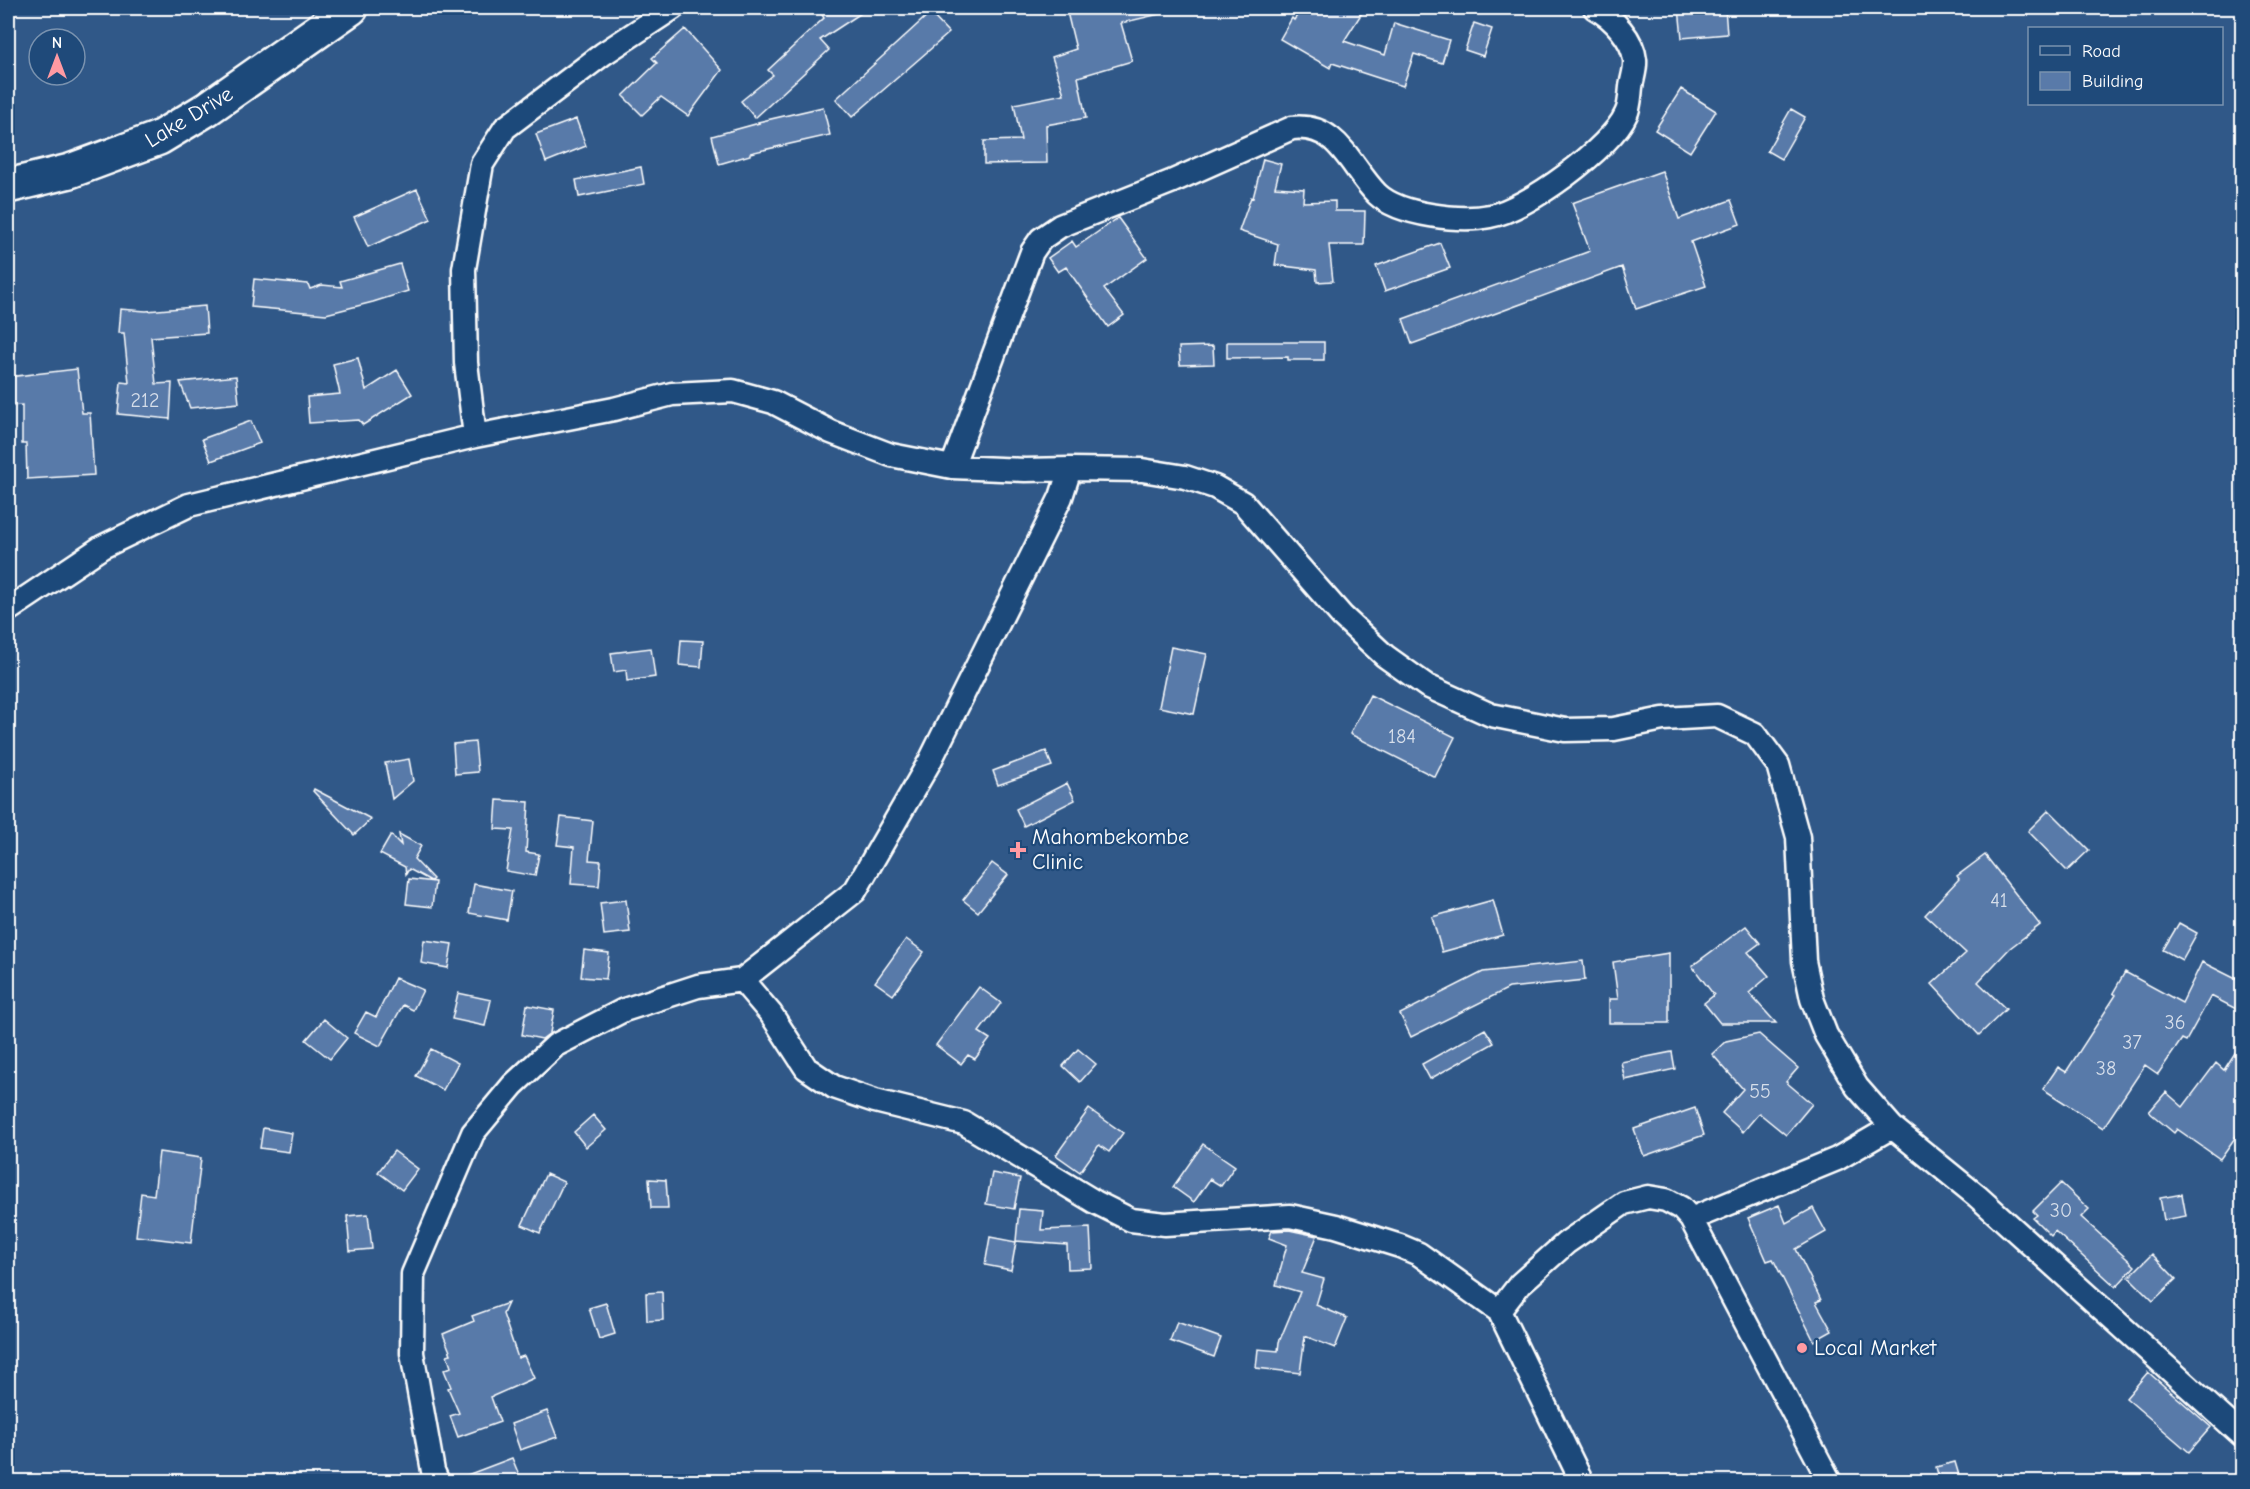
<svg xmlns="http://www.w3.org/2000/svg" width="2250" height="1489" font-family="'Comic Neue',sans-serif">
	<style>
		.building { fill: #597aa9; stroke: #fff; stroke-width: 1.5 }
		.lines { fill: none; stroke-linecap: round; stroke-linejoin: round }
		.street-casing { stroke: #fff; stroke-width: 27 }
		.primary-casing { stroke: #fff; stroke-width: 38 }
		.street { stroke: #1f4a7a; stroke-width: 22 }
		.primary { stroke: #1f4a7a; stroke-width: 33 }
		.poi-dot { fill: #ff9aa2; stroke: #1f4a7a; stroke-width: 2 }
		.labels { text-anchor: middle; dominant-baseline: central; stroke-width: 4.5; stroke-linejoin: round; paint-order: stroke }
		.number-label { font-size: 20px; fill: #d6deea }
		.street-label { font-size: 22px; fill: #fff; stroke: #1f4a7a }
		.poi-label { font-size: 22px; fill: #fff; stroke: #1f4a7a; text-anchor: start }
	</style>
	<rect width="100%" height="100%" fill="#305888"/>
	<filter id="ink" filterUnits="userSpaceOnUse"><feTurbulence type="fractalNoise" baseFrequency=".0167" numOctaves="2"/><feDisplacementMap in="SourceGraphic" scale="12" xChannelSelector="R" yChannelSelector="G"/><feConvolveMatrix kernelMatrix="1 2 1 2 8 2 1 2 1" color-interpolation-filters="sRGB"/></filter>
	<g filter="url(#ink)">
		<path class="building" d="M830,8H869L820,40L829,50L755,118L741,101L773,75L768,70L824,18L821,13Z
			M1066,8H1160V14L1121,23L1132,61L1078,77L1086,118L1046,125L1047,163L984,164V141L1021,140L1014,104L1064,94L1052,57L1076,49Z
			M1302,8H1365L1344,41L1385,55L1394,23L1449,40L1442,63L1414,54L1403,86L1332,63L1330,68L1280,39L1292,18L1294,20Z
			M1679,8H1725L1727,34L1682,38Z
			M930,13L949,33L852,117L836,99Z
			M1474,23L1492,29L1483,56L1465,50Z
			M685,29L722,70L688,116L661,97L642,115L623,96L657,63L652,58Z
			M1681,89L1716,111L1690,152L1655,130Z
			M823,107L830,135L750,153V155L719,164L712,136L759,123L758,122Z
			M1791,109L1805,117L1781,159L1767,151Z
			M576,119L586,146L546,162L536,134Z
			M1263,159L1281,164L1275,187L1304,189L1303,202L1335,201V211H1365L1364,245H1329L1333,281L1317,282L1316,270L1275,265L1278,244L1239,231L1251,197L1253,198Z
			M641,167L644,184L579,197L576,180Z
			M1662,171L1679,219L1731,200L1740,224L1691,242L1706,286L1636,309L1622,267L1412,344L1403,319L1590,251L1572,203Z
			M417,189L431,219L368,247L354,217Z
			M1118,218L1147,258L1104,289L1124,315L1108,327L1066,267L1058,272L1048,258L1072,241L1076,247Z
			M1440,243L1450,268L1385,291L1376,266Z
			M400,264L408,291L373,302L326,314L251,307L254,279L308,284L310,289L322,285L342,287L340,281Z
			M205,306L207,333L151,337L156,384L172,383L170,419L118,414L121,382L129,383L124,333H118L120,309L146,311Z
			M1227,342H1324V360H1288V357L1227,358Z
			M1213,346L1214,364L1180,365L1179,347Z
			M358,358L366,390L397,370L412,394L363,425L359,420L309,423L307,397L340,394L333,364Z
			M77,369L82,413H90L94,475L27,479L26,444H22V405L9,406L8,377Z
			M236,376L239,403L190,408L180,382Z
			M251,421L260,443L211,461L202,439Z
			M681,640L703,641L701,667L679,665Z
			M1171,647L1207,654L1194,714L1159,707Z
			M651,648L655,677L627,681L626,670L614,672L611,653Z
			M1370,695L1455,737L1435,777L1350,734Z
			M475,742L478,772L455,774L453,744Z
			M1046,751L1052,766L998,785L993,771Z
			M409,759L413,781L392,799L385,763Z
			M1067,783L1075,800L1024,826L1016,809Z
			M314,789L371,819L354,835L313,791Z
			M497,800L529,802L526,852L539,854L535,876L506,871L513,830L495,829Z
			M2049,810L2089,850L2067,871L2028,831Z
			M561,817L593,821L589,860L601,861L599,886L571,884L574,847L557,845Z
			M399,834L421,846L414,859L433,879L431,881L409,869L406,874L405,867L380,854L391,835L401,845Z
			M1985,855L2040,925L2010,948L1978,982L2006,1009L1979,1035L1932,984L1966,953L1925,915L1959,879L1957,876Z
			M992,863L1008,875L978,912L963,900Z
			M409,879L435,882L432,907L406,904Z
			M474,884L512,891L507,920L469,913Z
			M626,900L630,932L604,935L600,903Z
			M1493,900L1503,935L1442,952L1432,917Z
			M2179,923L2197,933L2182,960L2163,950Z
			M1746,926L1760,943L1748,952L1769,976L1749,993L1776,1023H1720L1704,1003L1714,995L1692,966Z
			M906,939L924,952L893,995L875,982Z
			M424,940L452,944L448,968L421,963Z
			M584,950L609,953L606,979L581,977Z
			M1669,953V1023H1609V999H1618L1613,962Z
			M1583,961L1585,980L1509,988L1411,1037L1400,1014L1483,972Z
			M2202,962L2242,982V1012L2211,996L2186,1041L2182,1039L2158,1074L2145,1065L2103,1128L2043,1089L2058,1067L2066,1072L2116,995L2113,993L2125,972L2182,1003Z
			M395,978L423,990L413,1010L403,1005L380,1046L354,1033L366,1012L376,1017Z
			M979,987L1001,1003L979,1032L990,1039L975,1059L968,1055L961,1064L936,1045Z
			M458,993L491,1000L485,1026L452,1019Z
			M527,1005L554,1010L550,1033L542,1039L522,1035Z
			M324,1019L347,1038L330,1059L306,1040Z
			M1485,1029L1494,1043L1430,1079L1422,1064Z
			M1759,1034L1798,1068L1786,1082L1812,1104L1786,1135L1759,1113L1743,1132L1722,1113L1743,1089L1712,1054L1726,1041Z
			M2242,1042V1128L2220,1159L2177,1129L2174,1133L2149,1112L2166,1092L2183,1107L2216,1063L2224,1070Z
			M431,1049L458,1063L443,1090L416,1076Z
			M1078,1049L1096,1064L1080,1082L1063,1066Z
			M1672,1052L1675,1069L1625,1080L1621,1062Z
			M1695,1108L1704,1135L1644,1156L1634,1129Z
			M1089,1109L1123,1133L1109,1152L1099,1145L1080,1172L1056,1155Z
			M593,1115L606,1130L586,1147L574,1132Z
			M263,1128L292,1133L289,1152L260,1148Z
			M1203,1144L1235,1166L1221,1186L1210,1179L1194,1202L1173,1187Z
			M394,1151L418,1169L402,1190L378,1172Z
			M159,1152L201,1158L191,1243L136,1236L141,1193L154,1195Z
			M992,1173L1020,1178L1014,1209L986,1204Z
			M546,1174L564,1182L540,1233L522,1225Z
			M649,1179L666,1180L668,1208H651Z
			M2061,1183L2089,1209L2081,1217L2135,1266L2116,1287L2055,1231L2051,1236L2033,1218L2037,1215L2033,1211Z
			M2182,1194L2186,1216L2164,1220L2160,1198Z
			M1779,1205L1786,1223L1813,1208L1826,1232L1796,1249L1821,1300L1816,1302L1832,1331L1814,1341L1773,1259L1767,1261L1748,1218Z
			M1019,1209L1043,1211L1041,1230L1090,1228L1092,1268L1068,1269L1067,1245L1016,1241Z
			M368,1214L372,1249L350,1251L347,1216Z
			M1289,1230L1317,1236L1302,1273L1324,1279L1316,1305L1347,1318L1335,1348L1305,1336L1300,1373L1256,1368L1258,1349L1278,1351L1279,1342L1300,1292L1276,1285L1287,1245L1269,1238L1272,1231Z
			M990,1237L1016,1242L1011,1270L985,1265Z
			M2152,1254L2176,1279L2153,1301L2129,1277Z
			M662,1292L663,1320L647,1321L646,1293Z
			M508,1303L503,1314L518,1358L524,1356L534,1378L491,1397L500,1422L458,1437L450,1416L459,1413L448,1388L451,1387L444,1370L451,1367L447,1355L451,1354L443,1334L474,1321L472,1316Z
			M606,1303L615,1334L599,1339L589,1308Z
			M1177,1322L1221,1338L1214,1357L1170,1341Z
			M2148,1372L2211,1427L2189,1452L2126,1398Z
			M547,1411L557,1437L520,1450L511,1424Z
			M512,1458L522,1482H454V1480Z
			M1955,1462L1961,1482H1940L1936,1467Z"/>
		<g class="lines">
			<g class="street-casing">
				<path id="street" d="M475,436L466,363L464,269L482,164L505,128L603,54L673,8
					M952,467L1026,268L1032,252L1041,239L1060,226L1173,181L1292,128C1339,123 1349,166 1377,194C1399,215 1461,222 1490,216C1526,210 1612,147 1626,114C1630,107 1630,95 1631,87C1632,79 1636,69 1635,60C1633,39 1613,18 1595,8
					M1070,469L1142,470L1185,477L1215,487L1243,503L1342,616L1385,656L1427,686L1491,715L1565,730L1614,729L1663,719L1717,716L1755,734L1778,765L1798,837L1804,961L1812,999L1826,1035L1857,1087L1892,1127L1977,1196L2242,1435
					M8,610L102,547L189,505L475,436L614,409L672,394L733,391L773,402L831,432L891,455L952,467L1025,470L1070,469L1061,497L930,761L855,891L742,980L698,986L624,1010L556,1045L513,1085L473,1133L413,1274L412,1353L433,1471L438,1482
					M742,980L771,1014L806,1068L834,1087L875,1101L964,1123L1095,1202L1131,1220L1165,1224L1290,1216L1336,1226L1400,1246L1419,1254L1499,1311L1582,1482
					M1691,1219L1830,1482
					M1499,1311L1520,1284L1566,1243L1624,1203L1648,1197L1666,1200L1681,1208L1691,1219L1837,1159L1892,1127"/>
			</g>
			<g class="primary-casing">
				<path id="primary" d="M8,186L70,171L159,138L207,109L351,8"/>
			</g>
			<use href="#street" class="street"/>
			<use href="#primary" class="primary"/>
		</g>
	</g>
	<g class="poi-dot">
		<path d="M1015 841h6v6h6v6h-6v6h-6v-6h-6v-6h6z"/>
		<circle cx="1802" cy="1348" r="6"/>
	</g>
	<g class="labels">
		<g class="number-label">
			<text x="145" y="400">212</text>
			<text x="1402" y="736">184</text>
			<text x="1999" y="900">41</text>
			<text x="2175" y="1022">36</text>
			<text x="2132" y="1042">37</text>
			<text x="2106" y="1068">38</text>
			<text x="1760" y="1091">55</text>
			<text x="2061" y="1210">30</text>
		</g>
		<g class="street-label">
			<text transform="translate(189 117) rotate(-31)">Lake Drive</text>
		</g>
		<g class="poi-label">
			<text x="1032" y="837">Mahombekombe<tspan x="1032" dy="25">Clinic</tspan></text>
			<text x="1814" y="1348">Local Market</text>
		</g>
	</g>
	<rect width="2250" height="1489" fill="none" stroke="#1f4a7a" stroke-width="30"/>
	<rect x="15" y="15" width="2220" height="1459" fill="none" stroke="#fff" stroke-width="2" filter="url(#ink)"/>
	<rect x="2028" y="27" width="195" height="78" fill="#1f4a7a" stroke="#7992af" stroke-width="1.5"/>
	<rect x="2040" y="46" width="30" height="9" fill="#1f4a7a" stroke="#7992af" stroke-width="1.5"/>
	<text x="2082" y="57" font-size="18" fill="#ffffff">Road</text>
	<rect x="2040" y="72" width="30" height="18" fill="#597aa9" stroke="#7992af" stroke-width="1.5"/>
	<text x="2082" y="87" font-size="18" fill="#ffffff">Building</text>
	<g transform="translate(57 57)"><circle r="28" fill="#1f4a7a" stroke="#7992af" stroke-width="1.5"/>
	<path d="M0-4.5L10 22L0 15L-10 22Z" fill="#ff9aa2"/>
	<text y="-9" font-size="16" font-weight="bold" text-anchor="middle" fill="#ffffff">N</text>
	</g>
</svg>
